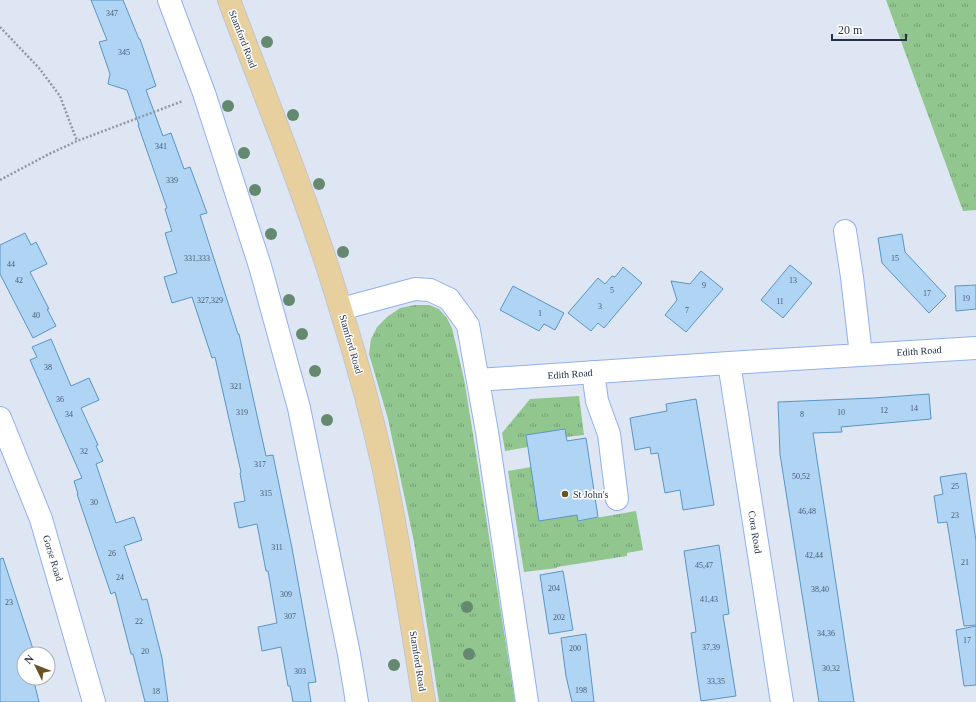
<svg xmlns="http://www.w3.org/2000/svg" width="976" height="702" font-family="Georgia,serif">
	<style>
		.grass { fill: url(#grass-tufts) }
		.building { fill: #b0d5f4; stroke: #5995c4 }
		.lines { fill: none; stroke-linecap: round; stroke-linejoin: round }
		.minor-casing { stroke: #91b0ec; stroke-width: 24 }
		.major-casing { stroke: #c2c5cc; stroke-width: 24 }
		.path { stroke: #8e97a9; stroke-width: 2.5; stroke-dasharray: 2 2; stroke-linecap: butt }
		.minor { stroke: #fff; stroke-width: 22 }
		.major { stroke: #e8d09e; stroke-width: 22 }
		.tree { fill: #658970 }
		.poi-dot { fill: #6a5323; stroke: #fff; stroke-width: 1.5 }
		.labels { text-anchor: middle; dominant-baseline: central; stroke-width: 3; stroke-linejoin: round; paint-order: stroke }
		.number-label { font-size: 8px; fill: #485a74 }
		.street-label { font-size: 10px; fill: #253149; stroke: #fff }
		.poi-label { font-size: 10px; fill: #253149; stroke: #fff; text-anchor: start }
	</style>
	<defs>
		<pattern id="grass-tufts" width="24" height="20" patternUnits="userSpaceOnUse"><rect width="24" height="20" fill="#91c68e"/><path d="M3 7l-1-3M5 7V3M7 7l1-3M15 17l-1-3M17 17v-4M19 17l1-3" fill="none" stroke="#76a176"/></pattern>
	</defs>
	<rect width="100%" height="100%" fill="#dfe6f3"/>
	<path class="grass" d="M886,0H976V210L963,211Z
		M415,305H429L439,309L447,318L452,328L464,379L473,434L515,702H439L414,542L388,419L369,354L371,339L377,327L387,317L400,308Z
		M579,396L584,435L566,437L565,429L526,435L528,447L505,451L502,433L530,399Z
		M531,467L539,521L577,515L578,521L636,511L643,550L627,553V556L557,567V568L524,572L508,471Z"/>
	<path class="building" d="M91,0H123L139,39H140L156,86L146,90L163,136L171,133L184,169L190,167L207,213L200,215L238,334H239L266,456L273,455L292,548L316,682L308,683L311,702H293L290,686H288L281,647L262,651L258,627L277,623L268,571H266L257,524L239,528L234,503L245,501L240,473L241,472L215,357L212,358L192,297L172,303L164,277L177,273L165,233L172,231L165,209L167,208L138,125H139L127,90L108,84L110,74L99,42L107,40Z
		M25,233L31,245L36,242L47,264L30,272L49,309H47L56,326L33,338L0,274V245Z
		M902,234L905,252L946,296L929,313L882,263L878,238Z
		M790,265L812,283L783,318L761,300Z
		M623,267L642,283L604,328L598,323L591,331L568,313L598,278L605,284L612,276L615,277Z
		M701,271L723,289L686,332L665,315L677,300L671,281L690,284Z
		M976,285V309L956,311L955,286Z
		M513,286L564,313L555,330L544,324L539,331L500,310Z
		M51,339L71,386L89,378L99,400L81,408L98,445L96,446L103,461L96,464L116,523L134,517L142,540L124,546L142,600L147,599L162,658L168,702H145L133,654H131L115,592L111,594L77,494H78L74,481L82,478L30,360L37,357L32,347Z
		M929,394L931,419L841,427L842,432L813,433L854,702H819L780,454L778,402L874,398Z
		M696,399L714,505L683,510L680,490L665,493L658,453L651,454L650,447L635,450L630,418L667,411L666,404Z
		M565,429L567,441L586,438L598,517L578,521L577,515L539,521L526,435Z
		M966,473L976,541V625L964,626L947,522L938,523L934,496L943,494L940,477Z
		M719,545L729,614L723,615L736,696L701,701L691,633L696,632L684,551Z
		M3,558L33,649L28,651L29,654H24V678H33L39,702H0V559Z
		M563,571L573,630L549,634L540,575Z
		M976,626V685L964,686L956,630Z
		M586,634L594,702H572L566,676L561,638Z"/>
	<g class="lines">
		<g class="minor-casing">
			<path id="minor" d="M169,0L204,93L260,266L299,408L349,654L357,702
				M845,231L852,277L861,355
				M341,309L415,289L430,290L449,299L468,325L487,432L527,702
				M729,363L782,702
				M593,372L597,401L609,434L617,499
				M478,380L729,363L976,348
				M0,418L41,519L94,702"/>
		</g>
		<g class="major-casing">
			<path id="major" d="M229,0C267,102 309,203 340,307C357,361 372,416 384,470C400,547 412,625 424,702"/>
		</g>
		<path class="path" d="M0,27L39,68L60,96L77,141
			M0,180L49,154L77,141L183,101"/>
		<use href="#minor" class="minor"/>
		<use href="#major" class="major"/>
	</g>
	<g class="tree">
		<circle cx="267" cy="42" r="6"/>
		<circle cx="228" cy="106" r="6"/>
		<circle cx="293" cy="115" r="6"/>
		<circle cx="244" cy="153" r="6"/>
		<circle cx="319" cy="184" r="6"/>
		<circle cx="255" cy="190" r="6"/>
		<circle cx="271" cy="234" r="6"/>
		<circle cx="343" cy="252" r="6"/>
		<circle cx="289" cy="300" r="6"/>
		<circle cx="302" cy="334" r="6"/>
		<circle cx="315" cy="371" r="6"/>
		<circle cx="327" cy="420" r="6"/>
		<circle cx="467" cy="607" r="6"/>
		<circle cx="469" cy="654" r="6"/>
		<circle cx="394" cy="665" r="6"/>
	</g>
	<circle class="poi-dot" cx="565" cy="494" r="4"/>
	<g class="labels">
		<g class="number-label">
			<text x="112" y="13">347</text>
			<text x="124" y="52">345</text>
			<text x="161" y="146">341</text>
			<text x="172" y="180">339</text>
			<text x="197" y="258">331,333</text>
			<text x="895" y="258">15</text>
			<text x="11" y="264">44</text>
			<text x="19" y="280">42</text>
			<text x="793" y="280">13</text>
			<text x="704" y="285">9</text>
			<text x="612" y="290">5</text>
			<text x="927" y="293">17</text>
			<text x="966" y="298">19</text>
			<text x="210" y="300">327,329</text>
			<text x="780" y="301">11</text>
			<text x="600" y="306">3</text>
			<text x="687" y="310">7</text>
			<text x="540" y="313">1</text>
			<text x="36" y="315">40</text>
			<text x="48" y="367">38</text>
			<text x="236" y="386">321</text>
			<text x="60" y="399">36</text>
			<text x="914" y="408">14</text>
			<text x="884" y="410">12</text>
			<text x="242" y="412">319</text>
			<text x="841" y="412">10</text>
			<text x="69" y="414">34</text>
			<text x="802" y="414">8</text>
			<text x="84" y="451">32</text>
			<text x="260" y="464">317</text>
			<text x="801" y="476">50,52</text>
			<text x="955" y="486">25</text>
			<text x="266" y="493">315</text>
			<text x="94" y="502">30</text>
			<text x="807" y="511">46,48</text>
			<text x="955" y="515">23</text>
			<text x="277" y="547">311</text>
			<text x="112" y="553">26</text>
			<text x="814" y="555">42,44</text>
			<text x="965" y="562">21</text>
			<text x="704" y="565">45,47</text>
			<text x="120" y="577">24</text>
			<text x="554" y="588">204</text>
			<text x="820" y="589">38,40</text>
			<text x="286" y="594">309</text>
			<text x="709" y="599">41,43</text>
			<text x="9" y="602">23</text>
			<text x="290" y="616">307</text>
			<text x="559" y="617">202</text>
			<text x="139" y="621">22</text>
			<text x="826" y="633">34,36</text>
			<text x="967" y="640">17</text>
			<text x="711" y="647">37,39</text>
			<text x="575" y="648">200</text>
			<text x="145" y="651">20</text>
			<text x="831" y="668">30,32</text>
			<text x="300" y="671">303</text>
			<text x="716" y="681">33,35</text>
			<text x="581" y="690">198</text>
			<text x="156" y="691">18</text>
		</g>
		<g class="street-label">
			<text transform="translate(243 39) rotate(69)">Stamford Road</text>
			<text transform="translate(351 344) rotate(74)">Stamford Road</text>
			<text transform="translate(919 351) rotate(-4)">Edith Road</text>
			<text transform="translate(570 374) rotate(-4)">Edith Road</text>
			<text transform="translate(755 532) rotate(81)">Cora Road</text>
			<text transform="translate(53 558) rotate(73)">Gorse Road</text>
			<text transform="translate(418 661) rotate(81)">Stamford Road</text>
		</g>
		<g class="poi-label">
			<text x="573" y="494">St John's</text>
		</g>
	</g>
	<g transform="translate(36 666) rotate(313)"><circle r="19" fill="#ffffff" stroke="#a8adb6"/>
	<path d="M0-3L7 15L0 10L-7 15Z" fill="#6a5323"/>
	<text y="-6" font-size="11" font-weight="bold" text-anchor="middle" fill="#253149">N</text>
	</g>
	<path d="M832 34v6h74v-6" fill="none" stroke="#253149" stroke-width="2"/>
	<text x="838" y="34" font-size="12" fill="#253149" stroke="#ffffff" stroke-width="3" paint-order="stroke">20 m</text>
</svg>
